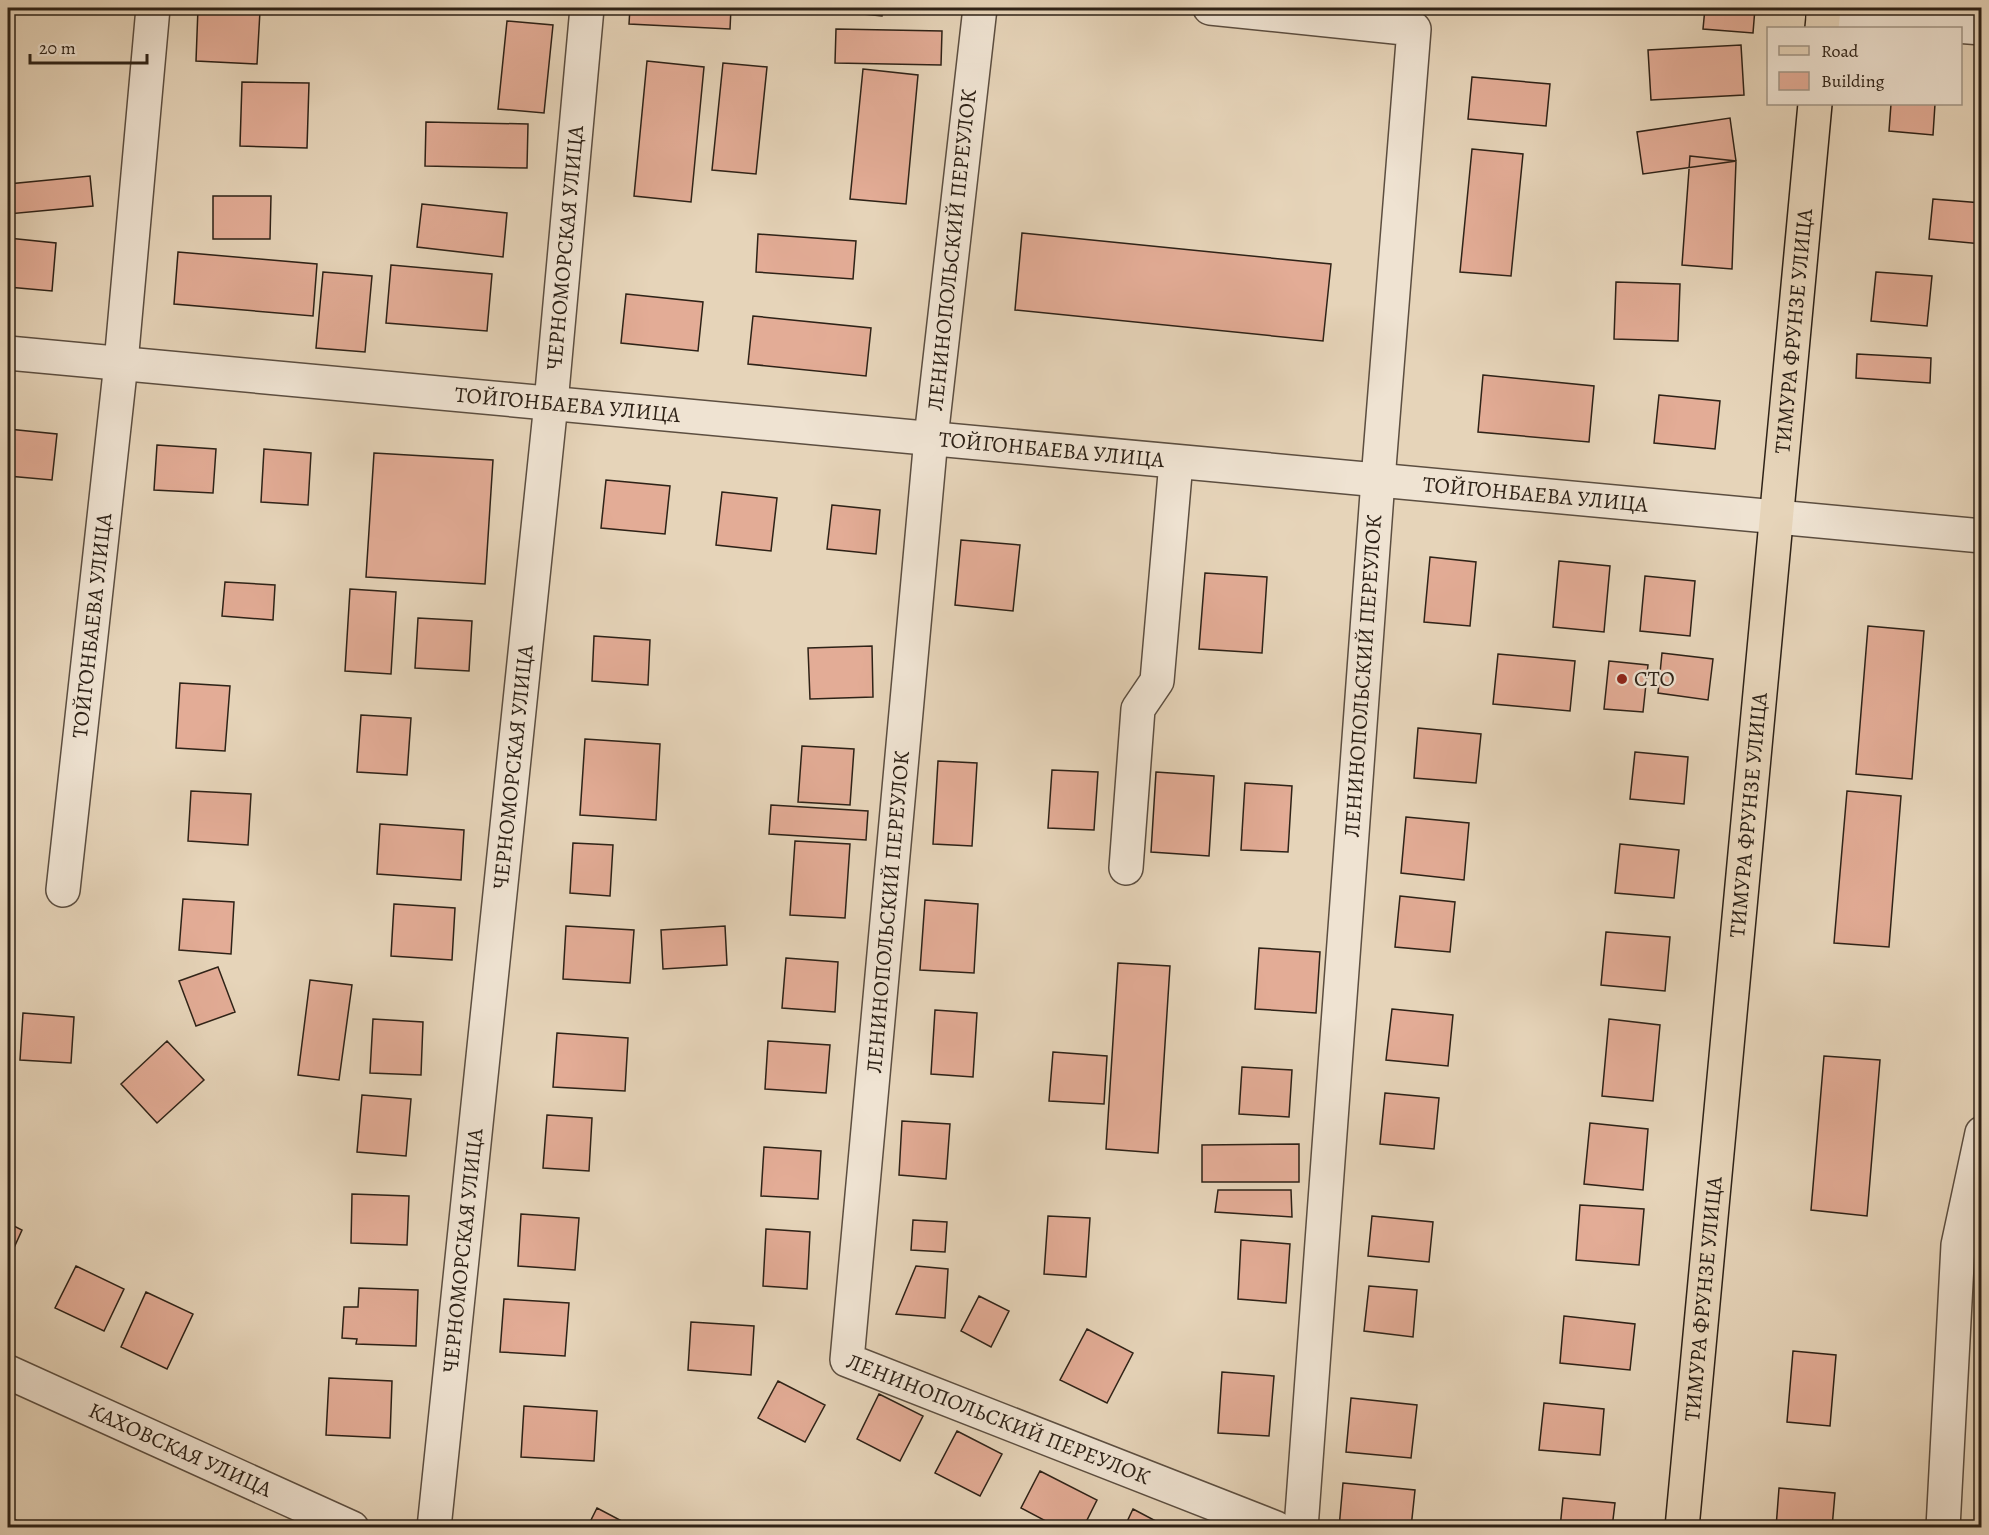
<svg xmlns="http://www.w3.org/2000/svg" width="1989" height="1535" font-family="Alegreya,serif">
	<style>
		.building { fill: #e3ac96; stroke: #2e2217; stroke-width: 1.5 }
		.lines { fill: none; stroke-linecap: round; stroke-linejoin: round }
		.minor-casing { stroke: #5c4e40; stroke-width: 36 }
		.major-casing { stroke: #2e2217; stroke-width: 36 }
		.minor { stroke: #efe3d2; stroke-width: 33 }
		.major { stroke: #e6d4b9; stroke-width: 33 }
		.poi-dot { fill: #8f2418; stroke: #efe3d2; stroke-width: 2 }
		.labels { text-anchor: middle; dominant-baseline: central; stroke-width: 5; stroke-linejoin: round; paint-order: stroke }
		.street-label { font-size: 22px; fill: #2e2217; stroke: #efe3d2 }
		.poi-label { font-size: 22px; fill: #2e2217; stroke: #efe3d2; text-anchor: start }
	</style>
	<rect width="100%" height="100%" fill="#e6d4b9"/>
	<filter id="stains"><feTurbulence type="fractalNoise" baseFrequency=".00333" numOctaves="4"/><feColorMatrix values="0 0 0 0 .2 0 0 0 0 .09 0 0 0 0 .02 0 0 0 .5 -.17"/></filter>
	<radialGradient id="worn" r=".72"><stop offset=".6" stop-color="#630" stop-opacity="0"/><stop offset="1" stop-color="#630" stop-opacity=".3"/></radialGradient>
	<path class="building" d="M198,8L260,11L257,64L196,61Z
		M630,8H731L730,29L629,24Z
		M823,8H883L882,16L823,10Z
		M1488,8H1529L1528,11Z
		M1705,8H1755L1753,33L1703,29Z
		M507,21L553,25L544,113L498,109Z
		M836,29L942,31L941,65L835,63Z
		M1741,45L1744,95L1651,100L1648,50Z
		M647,61L704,67L691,202L634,196Z
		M723,63L767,67L756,174L712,170Z
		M863,69L918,75L906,204L850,199Z
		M1472,77L1550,84L1546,126L1468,119Z
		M242,82L309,83L307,148L240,146Z
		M1891,104H1935L1933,135L1889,131Z
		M1730,118L1736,161L1643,174L1637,132Z
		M426,122L528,124L527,168L425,166Z
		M1472,149L1523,154L1511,276L1460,272Z
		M1690,156L1736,161L1732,269L1682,265Z
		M90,176L93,206L8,214V184Z
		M213,196H271L270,239H213Z
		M1933,199L1982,203V244L1929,239Z
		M422,204L507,213L503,257L417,247Z
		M1022,233L1331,264L1323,341L1015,310Z
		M758,234L856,241L853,279L756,272Z
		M8,238L56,243L52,291L8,287Z
		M178,252L317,264L313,316L174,304Z
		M391,265L492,274L487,331L386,323Z
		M323,272L372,276L365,352L316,348Z
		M1876,272L1932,276L1927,326L1871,321Z
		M1616,282L1680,284L1678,341L1614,339Z
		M626,294L703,302L698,351L621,343Z
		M753,316L871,328L866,376L748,364Z
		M1857,354L1931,358L1930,383L1856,378Z
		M1483,375L1594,386L1589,442L1478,432Z
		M1659,395L1720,401L1715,449L1654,443Z
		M8,429L57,434L52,480L8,476Z
		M157,445L216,449L213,493L154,490Z
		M264,449L311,453L308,505L261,502Z
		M374,453L493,460L485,584L366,577Z
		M606,480L670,486L665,534L601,528Z
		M722,492L777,498L771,551L716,545Z
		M832,505L880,510L876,554L827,549Z
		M961,540L1020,545L1013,611L955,605Z
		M1430,557L1476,562L1470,626L1424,622Z
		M1559,561L1610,566L1604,632L1553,627Z
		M1205,573L1267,577L1262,653L1199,649Z
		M1645,576L1695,581L1690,636L1640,631Z
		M225,582L275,585L273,620L222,616Z
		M350,589L396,592L391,674L345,671Z
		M418,618L472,621L469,671L415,668Z
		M1868,626L1924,631L1912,779L1856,774Z
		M594,636L650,640L648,685L592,681Z
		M872,646L873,697L810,699L808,648Z
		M1662,653L1713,659L1708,700L1658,693Z
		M1498,654L1575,661L1570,711L1493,704Z
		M1609,661L1648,665L1643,712L1604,709Z
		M180,683L230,686L225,751L176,748Z
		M361,715L411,718L407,775L357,772Z
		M1418,728L1481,734L1476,783L1414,778Z
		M585,739L660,744L656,820L580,815Z
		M802,746L854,749L850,805L798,802Z
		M1635,752L1688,757L1684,804L1630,799Z
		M938,761L977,763L972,846L933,844Z
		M1052,770L1098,772L1094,830L1048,828Z
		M1156,772L1214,776L1209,856L1151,852Z
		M1245,783L1292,786L1288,852L1241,850Z
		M191,791L251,794L248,845L188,841Z
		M1847,791L1901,796L1889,947L1834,943Z
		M771,805L868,811L866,840L769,834Z
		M1406,817L1469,823L1464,880L1401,873Z
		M380,824L464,830L461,880L377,874Z
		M795,841L850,844L845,918L790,915Z
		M573,843L613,845L610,896L570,893Z
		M1620,844L1679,850L1674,898L1615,893Z
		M1400,896L1455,902L1450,952L1395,947Z
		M183,899L234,902L231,954L179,950Z
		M925,900L978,904L974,973L920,970Z
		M394,904L455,908L452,960L391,956Z
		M566,926L634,930L630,983L563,979Z
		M725,926L727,965L663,969L661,930Z
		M1606,932L1670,937L1665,991L1601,985Z
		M1259,948L1320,952L1316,1013L1255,1009Z
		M786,958L838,962L835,1012L782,1008Z
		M1118,963L1170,966L1158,1153L1106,1149Z
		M218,967L235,1012L196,1026L179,981Z
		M310,980L352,985L339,1080L298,1075Z
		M1392,1009L1453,1015L1448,1066L1386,1060Z
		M935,1010L977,1013L973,1077L931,1074Z
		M23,1013L74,1017L71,1063L20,1060Z
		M373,1019L423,1022L421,1075L370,1073Z
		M1609,1019L1660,1025L1653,1101L1602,1096Z
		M557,1033L628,1038L625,1091L553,1087Z
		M167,1041L204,1080L157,1123L121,1084Z
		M768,1041L830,1045L826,1093L765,1089Z
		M1053,1052L1107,1056L1104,1104L1049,1101Z
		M1824,1056L1880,1060L1867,1216L1811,1210Z
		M1242,1067L1292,1070L1289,1117L1239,1114Z
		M1385,1093L1439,1098L1434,1149L1380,1144Z
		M362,1095L411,1099L406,1156L357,1152Z
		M547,1115L592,1118L589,1171L543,1168Z
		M902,1121L950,1124L946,1179L899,1175Z
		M1590,1123L1648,1129L1643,1190L1584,1184Z
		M1299,1144V1182H1202V1145Z
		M764,1147L821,1151L818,1199L761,1196Z
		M1218,1190H1291L1292,1217L1215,1212Z
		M352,1194L409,1196L407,1245L351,1243Z
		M1580,1205L1644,1209L1639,1265L1576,1260Z
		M521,1214L579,1218L575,1270L518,1266Z
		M1048,1216L1090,1218L1086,1277L1044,1274Z
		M1372,1216L1433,1222L1429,1262L1368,1256Z
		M913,1220L947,1222L945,1252L911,1250Z
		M8,1223L22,1230L8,1261Z
		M766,1229L810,1232L807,1289L763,1286Z
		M1241,1240L1290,1244L1286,1303L1238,1299Z
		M76,1266L124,1289L104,1331L55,1308Z
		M916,1266L948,1269L945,1318L896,1314Z
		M1369,1286L1417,1290L1413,1337L1364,1331Z
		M359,1288L418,1290L416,1346L356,1344L357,1339L342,1338L344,1307H358Z
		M146,1292L193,1314L167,1369L121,1347Z
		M979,1296L1009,1311L991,1347L961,1331Z
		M504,1299L569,1303L565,1356L500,1352Z
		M1564,1316L1635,1324L1630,1370L1560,1363Z
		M691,1322L754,1326L751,1375L688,1370Z
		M1087,1329L1133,1353L1107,1403L1060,1380Z
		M1793,1351L1836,1355L1830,1426L1787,1422Z
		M1222,1372L1274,1376L1269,1436L1218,1433Z
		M329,1378L392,1381L390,1438L326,1435Z
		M778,1381L825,1405L805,1442L758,1418Z
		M879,1394L923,1416L900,1461L857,1439Z
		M1351,1398L1417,1405L1411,1458L1346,1452Z
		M1544,1403L1604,1409L1600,1455L1539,1450Z
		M524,1406L597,1411L594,1461L521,1457Z
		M957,1431L1002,1454L980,1496L935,1473Z
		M1040,1471L1097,1500L1083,1528H1059L1021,1508Z
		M1343,1483L1415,1490L1411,1528H1339Z
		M1779,1488L1835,1493L1832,1528H1776Z
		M1563,1498L1615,1503L1612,1528H1560Z
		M597,1508L635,1528H587Z
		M1133,1509L1169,1528H1124Z
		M8,1516L31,1528H8Z"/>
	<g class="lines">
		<g class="minor-casing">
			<g id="minor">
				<path id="s1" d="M980,8L931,438L847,1360L1276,1528"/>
				<path d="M1210,8L1414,29L1378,480L1301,1528"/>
				<path d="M1823,16L1982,28"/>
				<path id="s2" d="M8,353L1982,536"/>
				<path d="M1126,868L1138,709L1157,681L1176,462"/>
				<path id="s3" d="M63,890L121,363L153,8"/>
				<path id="s4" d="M8,1372L352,1528"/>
				<path id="s5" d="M434,1528L551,403L587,8"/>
				<path d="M1943,1528L1958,1245L1982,1133"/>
			</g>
		</g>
		<g class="major-casing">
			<g id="major">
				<path d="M1822,28L1824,8"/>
				<path id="s6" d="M1682,1528L1815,104"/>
			</g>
		</g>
		<use href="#minor" class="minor"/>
		<use href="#major" class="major"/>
	</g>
	<circle class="poi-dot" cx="1622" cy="679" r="6"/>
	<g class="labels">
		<g class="street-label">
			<text stroke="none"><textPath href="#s5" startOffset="1287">ЧЕРНОМОРСКАЯ УЛИЦА</textPath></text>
			<text transform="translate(952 250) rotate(-84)">ЛЕНИНОПОЛЬСКИЙ ПЕРЕУЛОК</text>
			<text stroke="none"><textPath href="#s6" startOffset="1202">ТИМУРА ФРУНЗЕ УЛИЦА</textPath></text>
			<text stroke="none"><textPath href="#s2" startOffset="562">ТОЙГОНБАЕВА УЛИЦА</textPath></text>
			<text stroke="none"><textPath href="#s2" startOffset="1048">ТОЙГОНБАЕВА УЛИЦА</textPath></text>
			<text stroke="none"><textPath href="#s2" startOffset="1534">ТОЙГОНБАЕВА УЛИЦА</textPath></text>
			<text stroke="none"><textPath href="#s3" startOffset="266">ТОЙГОНБАЕВА УЛИЦА</textPath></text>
			<text transform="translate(1363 676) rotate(-86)">ЛЕНИНОПОЛЬСКИЙ ПЕРЕУЛОК</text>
			<text stroke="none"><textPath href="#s5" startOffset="765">ЧЕРНОМОРСКАЯ УЛИЦА</textPath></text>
			<text stroke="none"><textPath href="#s6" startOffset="716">ТИМУРА ФРУНЗЕ УЛИЦА</textPath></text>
			<text transform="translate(888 912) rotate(-85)">ЛЕНИНОПОЛЬСКИЙ ПЕРЕУЛОК</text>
			<text stroke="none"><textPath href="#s5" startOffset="279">ЧЕРНОМОРСКАЯ УЛИЦА</textPath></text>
			<text stroke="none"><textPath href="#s6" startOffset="230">ТИМУРА ФРУНЗЕ УЛИЦА</textPath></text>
			<text stroke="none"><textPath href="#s1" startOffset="1521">ЛЕНИНОПОЛЬСКИЙ ПЕРЕУЛОК</textPath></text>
			<text stroke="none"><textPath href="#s4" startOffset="189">КАХОВСКАЯ УЛИЦА</textPath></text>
		</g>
		<g class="poi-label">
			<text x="1634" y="679">СТО</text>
		</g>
	</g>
	<rect width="1989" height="1535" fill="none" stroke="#e6d4b9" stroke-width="30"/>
	<rect x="9" y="9" width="1971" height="1517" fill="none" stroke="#2e2217" stroke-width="3"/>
	<rect x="15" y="15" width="1959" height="1505" fill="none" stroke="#2e2217" stroke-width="1.5"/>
	<rect x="1767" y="27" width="195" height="78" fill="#efe3d2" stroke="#a29687" stroke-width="1.5"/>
	<rect x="1779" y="46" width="30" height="9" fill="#e6d4b9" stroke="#a29687" stroke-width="1.5"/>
	<text x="1821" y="57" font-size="18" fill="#2e2217">Road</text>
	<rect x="1779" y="72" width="30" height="18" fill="#e3ac96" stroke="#a29687" stroke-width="1.5"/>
	<text x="1821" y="87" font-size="18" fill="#2e2217">Building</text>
	<path d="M30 54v9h117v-9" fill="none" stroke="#2e2217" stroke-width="3"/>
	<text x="39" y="54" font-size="18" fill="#2e2217" stroke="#efe3d2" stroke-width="4.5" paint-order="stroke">20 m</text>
	<rect width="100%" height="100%" filter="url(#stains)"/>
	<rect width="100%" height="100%" fill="url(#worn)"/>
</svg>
